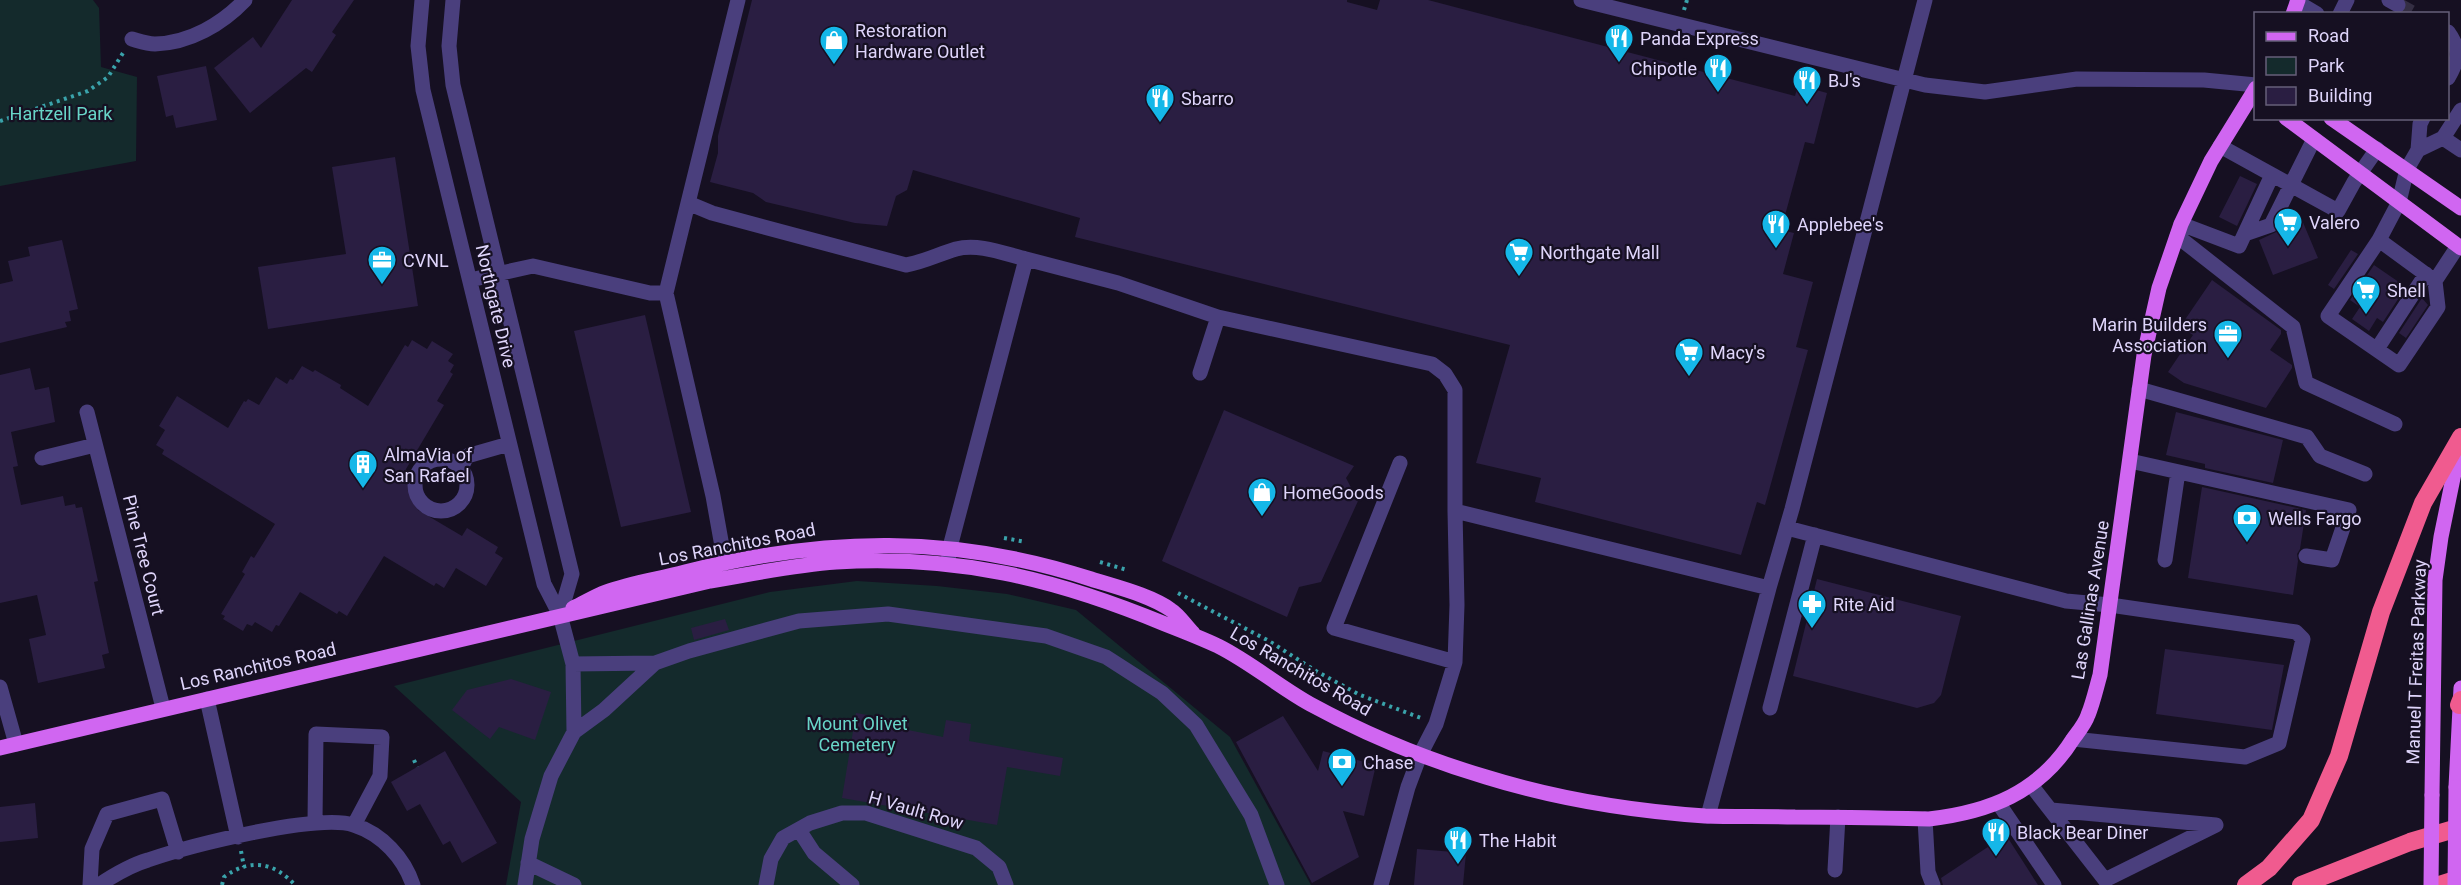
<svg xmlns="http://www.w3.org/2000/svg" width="2461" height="885" font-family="Roboto,sans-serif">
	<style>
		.green { fill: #142a2c }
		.building { fill: #2a1e42 }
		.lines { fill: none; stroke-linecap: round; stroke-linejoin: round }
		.minor-tunnel { stroke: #342e43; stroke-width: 15; stroke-dasharray: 15 8; stroke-linecap: butt }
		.path { stroke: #3aa3ab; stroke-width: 4; stroke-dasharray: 3 4.5; stroke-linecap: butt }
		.minor { stroke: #4a3f7d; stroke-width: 15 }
		.major { stroke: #d066f1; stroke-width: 15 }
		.highway { stroke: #f05b8f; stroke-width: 18 }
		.major-bridge { stroke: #d066f1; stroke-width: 15 }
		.labels { text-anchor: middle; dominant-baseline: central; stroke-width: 4.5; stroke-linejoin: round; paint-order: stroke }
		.poi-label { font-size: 18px; fill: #dfd5fb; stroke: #161022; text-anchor: start }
		.park-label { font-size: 18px; fill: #68d5c8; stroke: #161022 }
		.street-label { font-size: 18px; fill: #dfd5fb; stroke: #161022 }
	</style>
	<rect width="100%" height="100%" fill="#161022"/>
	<path class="green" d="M0,0H93L99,8L101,67L137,77L136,161L0,186Z
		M857,581L937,586L1007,594L1076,610L1230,737L1311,885H506L521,802L394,686L770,592Z"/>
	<path class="building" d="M292,0H354L332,32L336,35L312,72L306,68L250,113L214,68L253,37L261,48Z
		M752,0H1347V2L1377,10L1380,0H1428L1795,96L1798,85L1827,93L1814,144L1805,142L1781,230L1794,233L1783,274L1813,282L1796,347L1808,350L1765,505L1757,502L1741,555L1535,502L1541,478L1476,463L1510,345L1075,237L1080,218L913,170L907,190L896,196L887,226L855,223L766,202L753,193L710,182L718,153V136Z
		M206,66L217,120L176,128L173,115L166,117L157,76Z
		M395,157L418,306L268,329L258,267L346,254L332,167Z
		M2240,176L2257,184L2237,226L2219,217Z
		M2302,220L2318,258L2273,275L2259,240Z
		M62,240L78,309L69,311L71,321L65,322L67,327L0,343V284L13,281L8,261L30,256L28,247Z
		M2351,250L2358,254L2334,289L2328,285Z
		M2374,265L2406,287L2383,322L2377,318L2369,331L2352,319L2360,307L2350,300Z
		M2212,280L2281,330V334L2270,350L2292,365V368L2266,408L2184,383L2168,372L2193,335L2180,327Z
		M2422,298L2428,305L2406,338L2399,333Z
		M645,315L691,512L621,527L574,331Z
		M412,340L427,349L432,341L453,354L448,361L454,365L450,372L453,374L437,401L444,405L406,469L418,510L462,536L467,528L498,547L495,553L503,558L486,586L456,568L444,588L436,583L434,586L384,556L347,616L339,611L337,614L300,592L279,626L276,625L272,632L255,622L252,626L247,624L243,631L223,619L225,616L221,614L245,574L242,572L251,556L254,558L275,524L162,454L164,450L156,445L165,430L159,426L177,396L228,428L244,401L246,402L248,399L259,405L276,377L287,384L290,379L293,380L302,366L313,372L315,370L341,385L340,388L368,406L405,345L408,347Z
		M30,368L35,390L49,387L55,422L11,432L18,466L13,467L21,505L63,496L65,506L75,504L76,508L82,507L98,581L94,582L109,653L102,655L105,668L38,683L29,639L46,635L37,595L0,603V375Z
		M1224,410L1354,466L1346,478L1358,501L1321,582L1299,587L1287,617L1162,561Z
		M2176,412L2283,440L2273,483L2205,468V464L2166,455Z
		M2202,487L2306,510L2300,549L2297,554L2298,561L2293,595L2188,578Z
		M1817,579L1961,616L1941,695L1934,703L1917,708L1793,676Z
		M725,619L729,630L694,640L691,628Z
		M2165,649L2284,665L2272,730L2156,714Z
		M511,679L551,692L535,740L499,727L490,739L452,710L467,690Z
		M856,713L909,722L908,730L943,737L946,720L971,724L969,741L1063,758L1060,776L1007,767L997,825L842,798Z
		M1283,716L1318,771L1323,751L1376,765L1364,816L1343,811L1359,857L1312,883L1236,742Z
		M445,751L497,843L462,863L450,841L443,845L420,804L407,811L391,782Z
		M35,803L38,838L0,842V807Z
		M2006,835L2038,885H1943L1941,878Z
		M1417,849L1466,853L1463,885H1414Z"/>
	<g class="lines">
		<path class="minor-tunnel" d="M2398,5L2414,14"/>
		<path class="path" d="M1684,10L1687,0
			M0,121L88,91L108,77L123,53
			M1004,538L1026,542
			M1100,562L1127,570
			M1178,593L1269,641L1316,671L1360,695L1421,718
			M414,760L417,767
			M241,851L244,867
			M222,885L224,877C250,858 274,862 295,885"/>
		<path class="minor" d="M422,0L418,46L423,90L544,584L560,615L573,664L574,732
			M453,0L449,46L453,85L572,574L560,615
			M738,0L688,203L712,213L906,265C924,262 939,254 956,249C979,243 1005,254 1026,259L950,547L948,563
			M1581,0L1925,85L1985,92L2077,79L2204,80L2256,85
			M2389,0L2398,5
			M2297,2L2317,14
			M2340,14L2347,0
			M132,39C139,41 147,44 155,44C190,43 222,24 245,0
			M2448,78C2459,59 2461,50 2448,32
			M2443,138L2461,150
			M2220,146L2338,211L2354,182L2377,149
			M2418,150L2420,124L2423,118
			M2181,224L2239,246L2272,175
			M2245,234L2271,225L2314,139
			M2177,236L2293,327L2306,383L2395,424
			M2379,240L2435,281L2438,307L2399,365L2328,316Z
			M2379,240L2399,202L2407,169L2418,150L2443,138L2461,110
			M1026,259L1118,283L1218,317L1200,373
			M470,280L533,266L650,293H666L688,203
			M2435,281L2458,246
			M666,293L713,496L725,563
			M1218,317L1432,364L1445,374L1455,390V511
			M2377,349L2426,274
			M2139,389L2307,437L2320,456L2365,474
			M87,412L163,708
			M42,458L95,445
			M415 485a26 26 0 1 1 52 0a26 26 0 1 1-52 0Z
			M2130,461L2349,510L2332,560L2306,556
			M1400,463L1334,628L1455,662
			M461,468L467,456L509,444
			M1787,528L2066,601L2110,605L2296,632L2303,639L2279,743L2245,757L2073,739
			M2165,560L2178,472
			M1769,588L1792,509L1925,0
			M573,664L655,663L689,651L799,621L888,614L1046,636L1106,657L1162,693L1196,725L1251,815L1277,885
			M0,687L16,744
			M207,699L238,837
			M1770,708L1815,535
			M2031,785L2105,880L2216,825L2051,810
			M1999,804L2054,885
			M1925,819L1928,872L1933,885
			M315,822L316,734L382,737L380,776L354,825
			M799,830L814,853L852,885
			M528,863L574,885
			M1835,870L1838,817
			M90,885L92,849L107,814L162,799L178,852
			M99,885C114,875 131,865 148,860C189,846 317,813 354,825C382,834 404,858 413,885
			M525,885L532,839L551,776L574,732L604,710L655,663
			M766,885L771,859L783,838L810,823L842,813H866L976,848L999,867L1006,885
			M1381,885L1408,787L1420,755L1436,724L1455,662L1457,605L1455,511L1769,588L1708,816"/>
		<path class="major" d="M2293,14L2298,0
			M2286,118L2461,248
			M2331,118L2461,208
			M573,608C584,603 595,596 606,592C631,583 659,579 685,572C825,537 953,534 1091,579C1116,587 1150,595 1171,610C1179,615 1186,626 1193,633
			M0,748L710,581C752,574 794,565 836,562C957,555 1054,578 1165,624C1183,631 1201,638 1218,646C1250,662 1278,686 1310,704C1365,734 1425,759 1486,777C1557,799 1631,811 1705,816C1735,817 1765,816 1795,817C1839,817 1884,818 1929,819C1989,812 2039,793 2073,739C2078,732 2085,724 2088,715C2093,703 2096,689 2100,675L2144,355L2159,288L2181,224L2211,161L2256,88
			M2456,787L2461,688
			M2432,795L2435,580L2441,537L2460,444"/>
		<path class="highway" d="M2459,705L2461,700
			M2246,885L2269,868L2311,820L2339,756L2381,612L2423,503L2461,437
			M2301,885L2410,842L2461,827
			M2439,885L2461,878"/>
		<path class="major-bridge" d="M2431,885L2432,795
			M2455,885L2456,787"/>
	</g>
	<defs>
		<g id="restaurant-pin" transform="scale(1.5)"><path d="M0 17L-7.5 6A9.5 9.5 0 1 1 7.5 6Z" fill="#15b7e8" stroke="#161022"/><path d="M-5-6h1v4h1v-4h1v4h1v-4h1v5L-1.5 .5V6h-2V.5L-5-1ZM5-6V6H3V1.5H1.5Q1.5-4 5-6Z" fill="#fff"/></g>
		<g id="shop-pin" transform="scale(1.5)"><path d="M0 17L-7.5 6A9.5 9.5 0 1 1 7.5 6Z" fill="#15b7e8" stroke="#161022"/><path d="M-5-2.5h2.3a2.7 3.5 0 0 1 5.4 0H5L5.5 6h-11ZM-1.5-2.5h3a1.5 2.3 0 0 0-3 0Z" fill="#fff"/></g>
		<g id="supermarket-pin" transform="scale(1.5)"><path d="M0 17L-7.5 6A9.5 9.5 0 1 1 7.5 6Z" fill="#15b7e8" stroke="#161022"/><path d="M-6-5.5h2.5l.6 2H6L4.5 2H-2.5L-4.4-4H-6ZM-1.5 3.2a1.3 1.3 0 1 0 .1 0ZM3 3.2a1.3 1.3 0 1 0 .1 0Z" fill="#fff"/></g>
		<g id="office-pin" transform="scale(1.5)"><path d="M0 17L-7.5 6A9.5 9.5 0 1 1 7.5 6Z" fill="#15b7e8" stroke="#161022"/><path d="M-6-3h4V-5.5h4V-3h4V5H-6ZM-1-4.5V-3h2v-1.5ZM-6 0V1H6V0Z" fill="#fff"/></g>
		<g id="building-pin" transform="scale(1.5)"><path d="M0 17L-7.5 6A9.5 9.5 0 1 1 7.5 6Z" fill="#15b7e8" stroke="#161022"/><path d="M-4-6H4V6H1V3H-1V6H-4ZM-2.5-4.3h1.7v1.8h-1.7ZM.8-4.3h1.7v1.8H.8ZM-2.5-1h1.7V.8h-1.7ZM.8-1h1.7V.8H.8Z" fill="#fff"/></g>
		<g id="bank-pin" transform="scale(1.5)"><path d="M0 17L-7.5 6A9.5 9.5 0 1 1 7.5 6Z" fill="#15b7e8" stroke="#161022"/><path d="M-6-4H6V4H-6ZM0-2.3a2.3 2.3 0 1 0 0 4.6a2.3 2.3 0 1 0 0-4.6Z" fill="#fff"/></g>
		<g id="pharmacy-pin" transform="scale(1.5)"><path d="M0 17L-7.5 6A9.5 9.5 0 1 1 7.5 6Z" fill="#15b7e8" stroke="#161022"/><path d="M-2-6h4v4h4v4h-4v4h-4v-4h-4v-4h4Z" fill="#fff"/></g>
	</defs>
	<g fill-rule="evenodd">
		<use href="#restaurant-pin" x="1619" y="38"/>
		<use href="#shop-pin" x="834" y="40"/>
		<use href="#restaurant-pin" x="1718" y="68"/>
		<use href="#restaurant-pin" x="1807" y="80"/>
		<use href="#restaurant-pin" x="1160" y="98"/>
		<use href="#supermarket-pin" x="2288" y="222"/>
		<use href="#restaurant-pin" x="1776" y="224"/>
		<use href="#supermarket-pin" x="1519" y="252"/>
		<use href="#office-pin" x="382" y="260"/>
		<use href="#supermarket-pin" x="2366" y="290"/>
		<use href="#office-pin" x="2228" y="334"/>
		<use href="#supermarket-pin" x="1689" y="352"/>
		<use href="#building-pin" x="363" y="464"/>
		<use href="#shop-pin" x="1262" y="492"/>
		<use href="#bank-pin" x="2247" y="518"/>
		<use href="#pharmacy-pin" x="1812" y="604"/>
		<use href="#bank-pin" x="1342" y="762"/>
		<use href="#restaurant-pin" x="1996" y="832"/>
		<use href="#restaurant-pin" x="1458" y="840"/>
	</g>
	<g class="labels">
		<g class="poi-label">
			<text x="855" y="30">Restoration<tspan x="855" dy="21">Hardware Outlet</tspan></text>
			<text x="1640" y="38">Panda Express</text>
			<text x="1697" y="68" text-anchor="end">Chipotle</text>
			<text x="1828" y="80">BJ's</text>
			<text x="1181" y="98">Sbarro</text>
			<text x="2309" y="222">Valero</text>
			<text x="1797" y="224">Applebee's</text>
			<text x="1540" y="252">Northgate Mall</text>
			<text x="403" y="260">CVNL</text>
			<text x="2387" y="290">Shell</text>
			<text x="2207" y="324" text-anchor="end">Marin Builders<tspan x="2207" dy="21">Association</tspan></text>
			<text x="1710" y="352">Macy's</text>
			<text x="384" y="454">AlmaVia of<tspan x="384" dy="21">San Rafael</tspan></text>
			<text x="1283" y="492">HomeGoods</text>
			<text x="2268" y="518">Wells Fargo</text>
			<text x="1833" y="604">Rite Aid</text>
			<text x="1363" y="762">Chase</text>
			<text x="2017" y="832">Black Bear Diner</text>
			<text x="1479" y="840">The Habit</text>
		</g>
		<g class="park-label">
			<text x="61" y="113">Hartzell Park</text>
			<text x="857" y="723">Mount Olivet<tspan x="857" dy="21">Cemetery</tspan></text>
		</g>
		<g class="street-label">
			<text transform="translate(496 306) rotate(77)">Northgate Drive</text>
			<text transform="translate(737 544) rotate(-11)">Los Ranchitos Road</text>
			<text transform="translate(144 555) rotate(76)">Pine Tree Court</text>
			<text transform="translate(2090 600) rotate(-81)">Las Gallinas Avenue</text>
			<text transform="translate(2416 662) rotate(-88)">Manuel T Freitas Parkway</text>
			<text transform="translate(258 666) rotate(-13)">Los Ranchitos Road</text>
			<text transform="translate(1301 671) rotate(30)">Los Ranchitos Road</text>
			<text transform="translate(916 810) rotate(16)">H Vault Row</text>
		</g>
	</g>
	<rect x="2254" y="12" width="195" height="108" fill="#161022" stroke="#665f79" stroke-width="1.5"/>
	<rect x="2266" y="32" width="30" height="9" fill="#d066f1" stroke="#665f79" stroke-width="1.5"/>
	<text x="2308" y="42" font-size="18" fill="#dfd5fb">Road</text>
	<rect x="2266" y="57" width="30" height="18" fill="#142a2c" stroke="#665f79" stroke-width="1.5"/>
	<text x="2308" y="72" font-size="18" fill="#dfd5fb">Park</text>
	<rect x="2266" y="87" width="30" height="18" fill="#2a1e42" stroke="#665f79" stroke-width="1.5"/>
	<text x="2308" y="102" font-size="18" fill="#dfd5fb">Building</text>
</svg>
